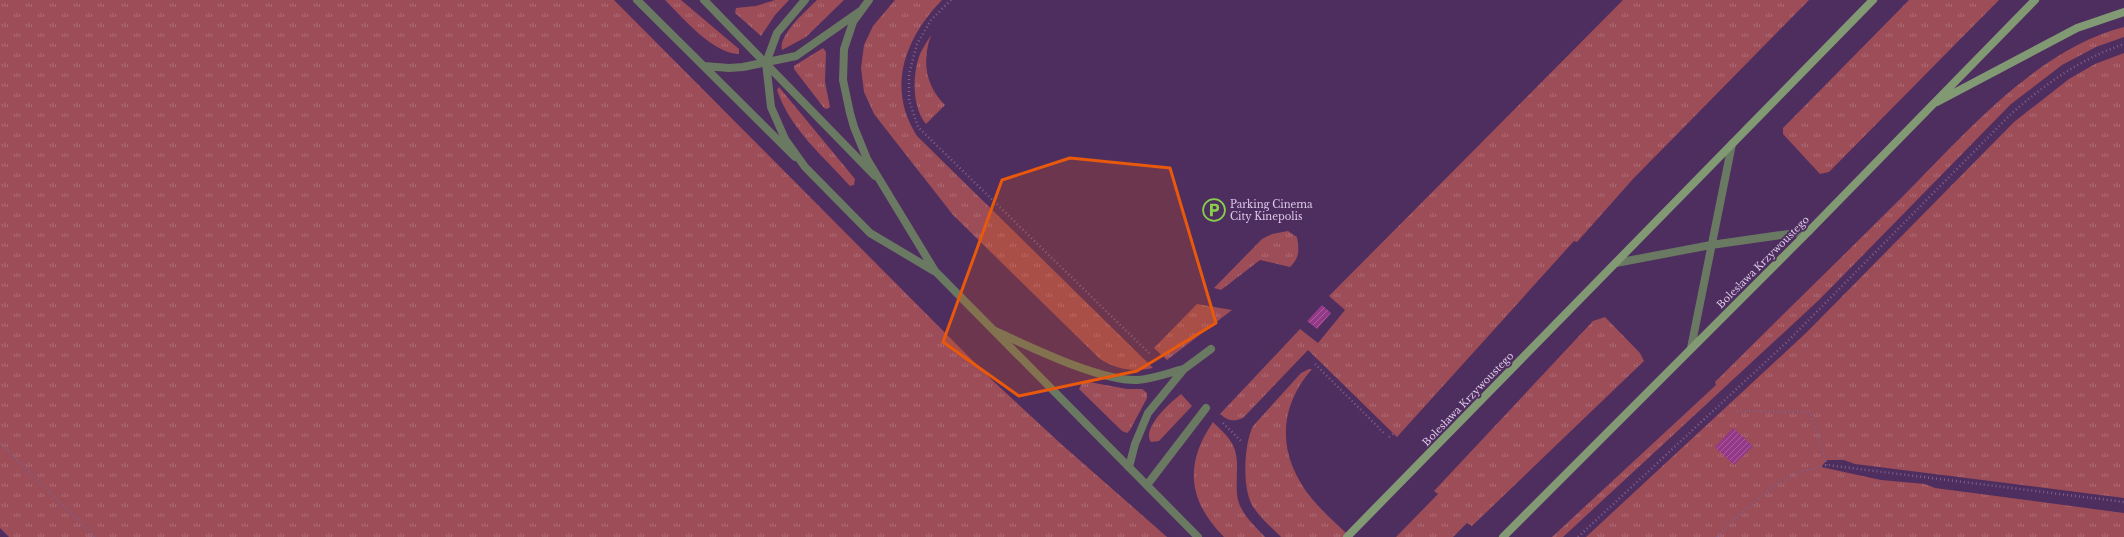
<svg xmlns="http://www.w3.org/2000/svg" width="2124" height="537" font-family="'Libre Baskerville',serif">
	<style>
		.grass { fill: url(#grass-tufts) }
		.building { fill: url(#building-hatch) }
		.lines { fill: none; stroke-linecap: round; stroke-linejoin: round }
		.path { stroke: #7d618c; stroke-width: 2.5; stroke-dasharray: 1 3; stroke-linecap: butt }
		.service { stroke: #6a7961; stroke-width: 8 }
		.minor { stroke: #6a7961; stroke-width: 8 }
		.secondary { stroke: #829a73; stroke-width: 8 }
		.marked { fill: #e8590c; fill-opacity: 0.2; stroke: #e8590c; stroke-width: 3; stroke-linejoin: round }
		.labels { text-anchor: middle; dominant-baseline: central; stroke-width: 4; stroke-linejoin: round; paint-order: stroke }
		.poi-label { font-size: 10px; fill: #dcc9e7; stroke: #4e2d5f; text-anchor: start }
		.street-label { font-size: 10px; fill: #dcc9e7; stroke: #4e2d5f }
	</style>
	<defs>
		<pattern id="grass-tufts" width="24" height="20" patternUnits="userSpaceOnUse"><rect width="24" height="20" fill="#9c4d57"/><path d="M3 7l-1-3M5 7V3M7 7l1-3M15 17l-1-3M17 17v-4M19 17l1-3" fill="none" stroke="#ae6d77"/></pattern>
		<pattern id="building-hatch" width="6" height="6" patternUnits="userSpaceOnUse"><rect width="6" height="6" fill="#943987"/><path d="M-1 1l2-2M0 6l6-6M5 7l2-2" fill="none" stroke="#a75d9e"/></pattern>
	</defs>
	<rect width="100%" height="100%" fill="#4e2d5f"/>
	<path class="grass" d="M0,0H614L992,380L1060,443L1167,537H9L0,528Z
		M665,0H681L739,49V54C712,53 683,18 665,0Z
		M775,0H789L775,15L761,36L735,13L736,8L756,6Z
		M817,0H844L806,37L782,50C778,35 807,10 817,0Z
		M895,0H942C905,38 886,88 917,136L1153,368C1133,372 1118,370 1100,359L953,215L874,114L864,92L861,68L864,45L873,26Z
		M1623,0H1809L1633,179L1577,242L1574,241L1397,437L1308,350L1243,418C1233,422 1228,421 1220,414L1300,329L1318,343L1345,310L1329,296Z
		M1909,0H1999L1829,172L1820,174L1783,134V128Z
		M2124,27V37L2096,47L2062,65L2011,104L1820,299L1563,537H1552L1716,385L1715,382C1774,323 1834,265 1893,206C1958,142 2033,50 2124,27Z
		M931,35C922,61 925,85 945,105L926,124C912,107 912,75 920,54C923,48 927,41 931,35Z
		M823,48L826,52L825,82L830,107L827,109L824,108L794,69V66Z
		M2124,53V498L1855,464L1844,460H1827L1821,467L1881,480L1925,484L1935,488L2124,513V537H1586L1807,332L2014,122L2069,79L2095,64Z
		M779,87L855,179L854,185L850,186C823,156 790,129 777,90Z
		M1288,231L1297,237C1299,249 1300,258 1290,267L1260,260L1221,290L1214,288L1262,239L1272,234Z
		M1197,304L1232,310L1167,360L1154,348Z
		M1605,317L1640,353L1644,361L1472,526L1467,523L1453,537H1396L1438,494L1434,491L1593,321Z
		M1309,369H1312C1276,410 1278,458 1313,500C1324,513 1338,525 1350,537H1281C1271,527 1259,517 1252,505C1242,487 1244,444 1253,426L1301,373Z
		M1089,382L1127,389H1142L1147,393V398L1130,430L1127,433L1122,431L1079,389L1082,383Z
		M1181,394L1192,406L1159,441L1151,442C1141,428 1171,402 1181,394Z
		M1213,422C1220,429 1228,436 1233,445C1241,462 1234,482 1238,500C1242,515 1255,526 1265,537H1224C1188,501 1184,464 1213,422Z"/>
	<path class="building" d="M1322,305L1331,313L1317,329L1307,321Z
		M1733,428L1753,446L1734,465L1715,447Z"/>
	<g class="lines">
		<path class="path" d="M951,0L931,20L917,44L909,74V100L918,127L1151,355
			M1315,364L1384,433
			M1737,411L1810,412L1827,465
			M1223,423L1241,441
			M1389,437L1393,434
			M0,443L95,537
			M1578,537L1788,341L2012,113C2048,82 2079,60 2124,44
			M1717,537L1732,521L1777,484L1799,472L1827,465L2124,502"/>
		<path class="service" d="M637,0L795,157
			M704,0L875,176
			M704,66L729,68L743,67L796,56L859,12
			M1616,263L1711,245L1809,231
			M995,331C1031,347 1099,381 1137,380C1153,379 1168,373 1184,369
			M1691,348L1732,144
			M1129,467L1135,444L1148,413L1184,369L1211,349
			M1147,485L1206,408"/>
		<path class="minor" d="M805,0L777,33L766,63L771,107L785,139L805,167L870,233L934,271
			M869,0L853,22L844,49L843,80L850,113L854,127L867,159L935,271L1198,537"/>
		<path class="secondary" d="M1937,102L2077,28L2124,12
			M1347,537L1873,0
			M1503,537L1809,231L2035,0"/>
	</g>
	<path class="marked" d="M1070,158L1170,168L1216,323L1137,371L1019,396L943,342L1002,180Z"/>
	<defs>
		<g id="parking-ring" transform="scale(1.15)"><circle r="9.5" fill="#4e2d5f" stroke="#87cf4a" stroke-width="1.5"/><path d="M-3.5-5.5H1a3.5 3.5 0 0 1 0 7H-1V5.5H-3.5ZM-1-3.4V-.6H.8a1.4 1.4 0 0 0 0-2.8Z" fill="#87cf4a"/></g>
	</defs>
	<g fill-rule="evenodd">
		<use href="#parking-ring" x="1214" y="210"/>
	</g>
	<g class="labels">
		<g class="poi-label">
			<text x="1230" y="204">Parking Cinema<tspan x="1230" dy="12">City Kinepolis</tspan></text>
		</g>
		<g class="street-label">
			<text transform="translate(1763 262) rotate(-45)">Bolesława Krzywoustego</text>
			<text transform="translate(1468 399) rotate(-46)">Bolesława Krzywoustego</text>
		</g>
	</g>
</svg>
